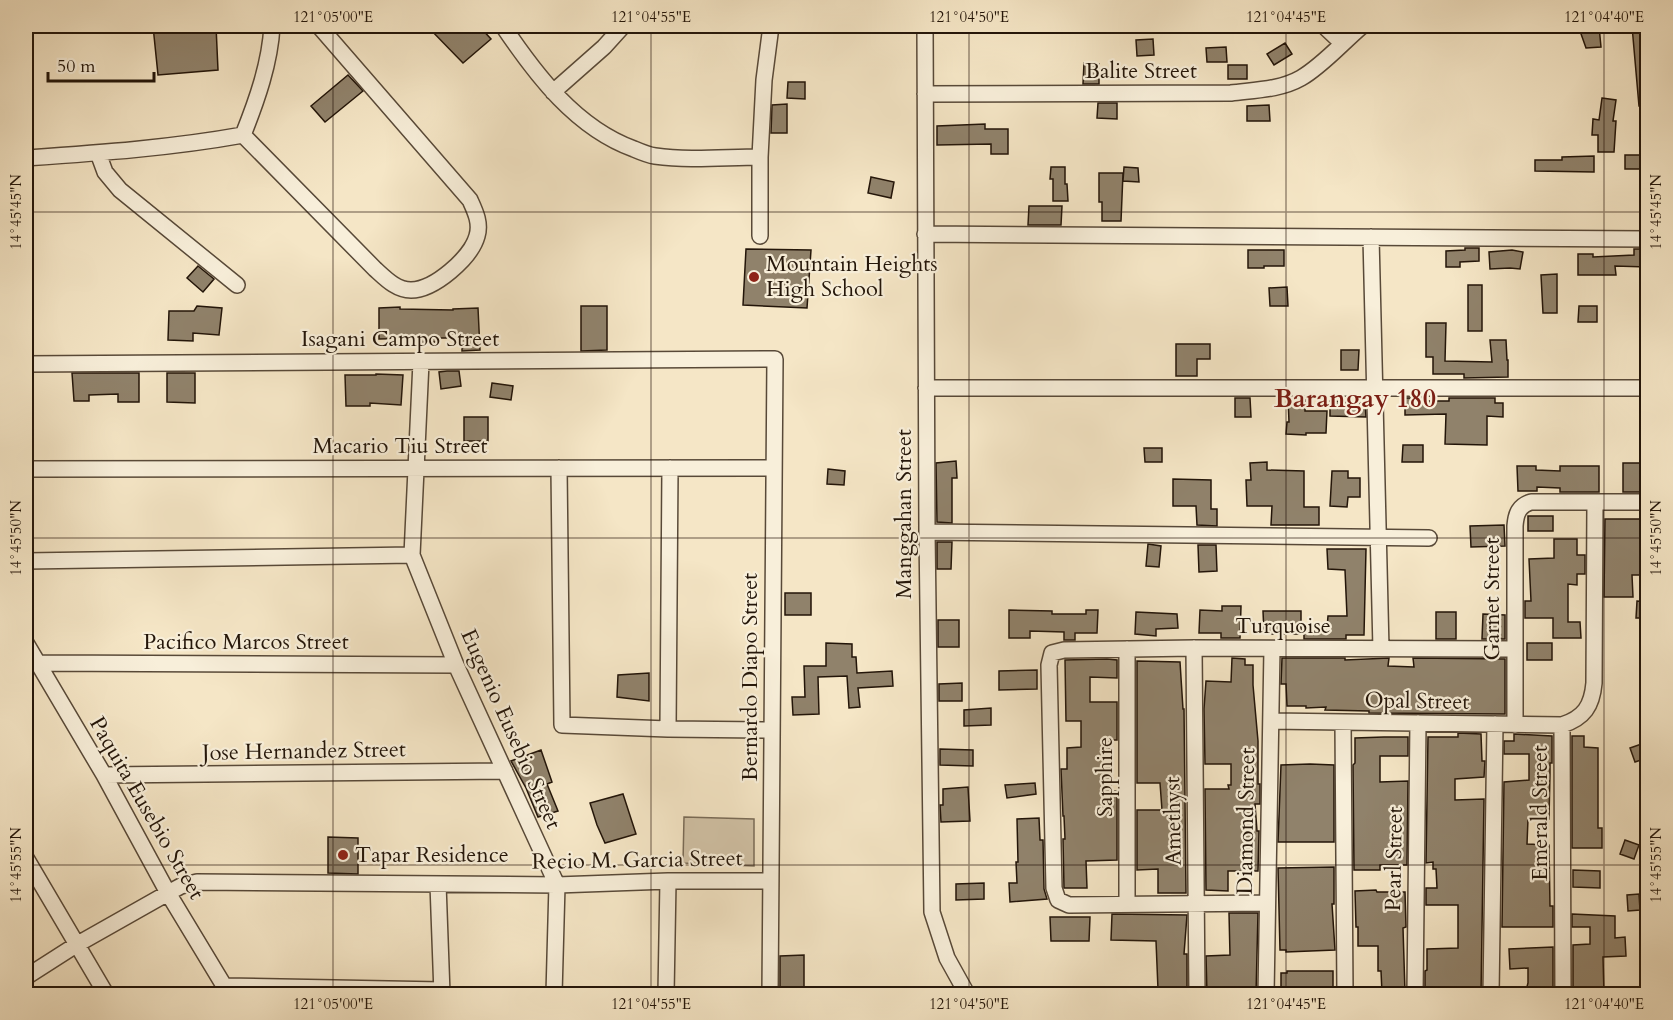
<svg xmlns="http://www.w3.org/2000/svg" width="1673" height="1020" font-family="Cardo,serif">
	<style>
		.green { fill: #d1c2a6; stroke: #7a6c58; stroke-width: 1.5 }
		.building { fill: #90826b; stroke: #231509; stroke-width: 1.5 }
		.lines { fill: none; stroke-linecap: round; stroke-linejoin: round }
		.minor-casing { stroke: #584938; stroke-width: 18 }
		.minor { stroke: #f8efda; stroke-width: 15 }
		.ticks { fill: none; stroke: #231509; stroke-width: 1.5; stroke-opacity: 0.45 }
		.poi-dot { fill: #8f2418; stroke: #f8efda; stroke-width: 2 }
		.labels { text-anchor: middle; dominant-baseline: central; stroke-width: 4.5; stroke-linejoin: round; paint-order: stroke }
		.street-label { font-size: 22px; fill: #231509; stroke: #f8efda }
		.poi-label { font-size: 22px; fill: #231509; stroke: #f8efda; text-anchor: start }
		.quarter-label { font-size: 26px; font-weight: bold; fill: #7a1f14; stroke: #f8efda }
		.neatline { fill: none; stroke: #231509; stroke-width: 2 }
		.ticks-label { font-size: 15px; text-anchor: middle; fill: #231509 }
	</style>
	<rect width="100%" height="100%" fill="#f5e6c6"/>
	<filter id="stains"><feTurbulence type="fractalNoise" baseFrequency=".00333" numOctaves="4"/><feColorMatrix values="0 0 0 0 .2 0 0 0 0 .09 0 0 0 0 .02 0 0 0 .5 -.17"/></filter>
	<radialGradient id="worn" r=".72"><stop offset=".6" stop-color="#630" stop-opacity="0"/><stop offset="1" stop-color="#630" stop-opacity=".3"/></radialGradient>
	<path class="green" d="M684,817L754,819V866L683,863Z"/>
	<path class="building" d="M153,26H216L218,70L158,75Z
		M427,26H479L491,39L463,63Z
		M1594,26H1599L1601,47L1586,48L1580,31Z
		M1632,26H1646L1647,33V106H1639Z
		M1153,39L1154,55L1137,56L1136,40Z
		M1285,43L1292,54L1274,65L1267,54Z
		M1226,47L1227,62H1207L1206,48Z
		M1084,63L1099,64V84H1083Z
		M1228,65H1247V79H1228Z
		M348,75L363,91L325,122L311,106Z
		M788,82H805V99L787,98Z
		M1602,98L1616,100L1613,121H1616L1614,152H1598V135H1592L1593,119L1599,120Z
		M1098,103H1117V119L1097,118Z
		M787,104V133H771L772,105Z
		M1269,105L1270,121H1247V106Z
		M985,124V129H1008V154H991V144L937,145V126Z
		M1625,155H1647V169H1625Z
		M1594,156V172L1535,171V160H1562V157Z
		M1051,167H1065V184H1067L1068,201H1053V179H1050Z
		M1124,167L1138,168L1139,182L1123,181Z
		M1099,173H1123L1121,221H1102V202H1099Z
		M871,177L894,182L891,198L868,193Z
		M1029,206H1062L1061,225H1028Z
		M1465,248H1479V261L1460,262V267H1446V251L1465,250Z
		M746,249L811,250L807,308L743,305Z
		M1634,249H1647V267L1615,266L1616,275H1578V254H1593V257L1634,255Z
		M1248,250H1284V266H1264V268H1248Z
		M1512,250L1523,252L1520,269L1510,268L1490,269L1489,252Z
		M198,266L214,279L203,292L187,278Z
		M1557,274V313H1543L1541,275Z
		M1468,285H1482V331H1468Z
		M1287,287L1288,306H1270L1269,288Z
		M197,306L222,308L219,335L193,333V341L168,340L169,311H194Z
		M581,306H607V350L581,351Z
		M1579,306H1597V322H1578Z
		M400,307V309L453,310V309L478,308L480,350L462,351V338H439V342H420V338L379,339V308Z
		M1426,323H1446L1445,361L1492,362L1490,340H1506L1507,360H1508V377L1464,378V374H1433V357H1426Z
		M1176,344H1210V359H1197V376H1176Z
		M1341,350H1359L1358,370H1341Z
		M447,371H459L461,386L441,389L439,372Z
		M72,373H139V402H118V394L89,395V401H74Z
		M167,373H195V403L167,402Z
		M376,374L403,375L401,405L370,403V406H346L345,375H376Z
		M492,383L513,386L511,400L490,397Z
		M1235,398H1250L1251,417H1235Z
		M1288,398H1305V411H1327L1326,433H1306V435L1286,434L1287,422H1289Z
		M1405,398H1421V401H1449V398H1495V403H1503V417L1487,416V445L1445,444L1446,414L1405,415Z
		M1330,401L1365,403L1366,417L1330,416Z
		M464,417H488V441H464Z
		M1403,445H1423V462H1402Z
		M1144,448H1162V462H1145Z
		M956,461L957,478H952V523L937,522L936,463Z
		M1267,462V470L1304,471V507H1319V525H1271L1272,506H1247L1246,480H1251L1250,463Z
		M1623,463H1647V492H1623Z
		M1517,466H1536V470L1560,471V466H1599V492H1560V488L1537,487V491H1518Z
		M828,469L845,471L844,485L827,484Z
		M1332,471H1348V478H1360V497H1348L1347,507L1330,506Z
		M1173,479L1211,480V509H1217V526L1197,525L1196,506H1173Z
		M1528,516H1553V531H1528Z
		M1605,519H1647V575H1632L1633,597H1604Z
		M1504,525L1505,546L1471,547L1470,526Z
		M1554,539H1577V555H1585V574H1577V585L1568,584V622H1580L1581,638H1553V618H1525V601H1531L1529,559L1554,558Z
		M937,542H952L951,569H937Z
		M1148,544L1161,546L1159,567L1146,566Z
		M1198,545H1216L1217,571L1199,572Z
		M1327,549H1366L1364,635H1346V639H1304V628H1327L1328,616H1347L1345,570L1328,569Z
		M785,593H811V615H785Z
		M1637,601L1647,602V618H1636Z
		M1222,606H1241L1240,638H1221V633H1199L1200,610L1222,611Z
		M1009,610L1052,611V614H1086V610H1098L1097,633H1075V640H1064V632L1030,631V638H1009Z
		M1263,611H1301V634H1264Z
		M1136,612L1177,614L1178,628L1156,629V636L1135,634Z
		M1436,612H1456V639H1436Z
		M1483,614L1505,615V639H1482Z
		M938,620H959V647H938Z
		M826,643L852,644V657H856L857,673L892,671L893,686L858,688L860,707L849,708L847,676L818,677L819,714L793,715L792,697H805L804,666H826Z
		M1527,643H1552V660H1527Z
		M1232,658L1245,659V665H1253V685L1258,741V784H1260V804H1255L1257,831H1259L1258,871H1228V891L1206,890L1205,789H1229L1228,785H1231V764H1205L1204,709L1206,681L1231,682Z
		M1282,658H1345V660L1389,658L1388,666L1414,667L1413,658L1505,659V714L1369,713V711L1325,710L1326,707L1306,708V706H1287L1286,684H1281Z
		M1107,659L1117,660V678L1090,677V702H1117V740H1109L1111,791H1117V860L1086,861L1087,888H1064L1063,839H1065L1064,816H1063L1061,769H1067V748L1081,747V721H1066L1065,660Z
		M1137,661L1180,662L1183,709H1184L1186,893H1158V869L1137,870V810H1162L1160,783H1137Z
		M1037,670V689L999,690V671Z
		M649,673V701L617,697L618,675Z
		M962,683V701H939V684Z
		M991,708V725L964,726V710Z
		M1458,733L1481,734L1482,761H1485L1484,777L1455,779V800L1484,799L1481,994H1425V971L1427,970V949L1458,948V905H1426V888H1437L1436,869H1433V862L1426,863L1428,737H1458Z
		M1514,734L1552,736V763H1550V774L1549,819H1528L1527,844L1549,845L1550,906H1553V927H1502L1504,782L1529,780V754H1504V741H1514Z
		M1572,736H1584V747L1598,748V828H1602V848H1572Z
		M1384,737H1408V756H1380V782L1408,781L1407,865H1380V870H1354L1353,765L1355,763V738Z
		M1647,742V758L1635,762L1630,748Z
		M940,749L973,750V766L940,765Z
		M541,750L552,782L547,784L558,811L538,817L526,788L511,761Z
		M1310,764L1334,765V842H1278L1281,765Z
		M1035,783L1036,794L1007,798L1005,785Z
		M968,787L970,821L941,822L940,805H943V789Z
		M623,794L636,834L605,843L597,825L590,803Z
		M1039,818L1040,840H1043L1044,889L1047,899L1010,902L1009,883H1017L1016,862H1018L1017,819Z
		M328,837L358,838V874L328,873Z
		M1625,840L1639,845L1634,859L1620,854Z
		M1334,867V904H1332L1335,950L1286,952V950H1280L1278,868Z
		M1573,870L1600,871V888L1573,887Z
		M984,883V899L956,900V884Z
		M1376,890L1377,892H1405L1406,927L1403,928L1405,992L1382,993L1381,971H1378V946H1358V927H1356L1355,891Z
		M1639,894L1640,910L1628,911L1627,895Z
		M1229,913H1258L1256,994H1207L1206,956L1230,955Z
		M1112,914L1187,915L1184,954H1187V989H1158L1156,941L1111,940Z
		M1572,914L1615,916V938L1625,937L1626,956L1603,957L1604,994H1573V945L1590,944V927H1572Z
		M1050,917H1090L1089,941H1051Z
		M1553,947V994H1525L1528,983V968L1510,969L1509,949Z
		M804,955V994H780V956Z
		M1287,971H1333V994H1308V992H1281V973H1287Z"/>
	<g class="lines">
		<g class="minor-casing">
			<path id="minor" d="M503,26C536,75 576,128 634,149C641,152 648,155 655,156C690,161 726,157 760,157
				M925,26L927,532L932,912L947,958L967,994
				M1324,26L1342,43
				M553,92L604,47L623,26
				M925,94L1231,93C1254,90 1280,90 1301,78C1322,66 1343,42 1362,26
				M243,135L375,269C385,278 396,290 411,290C434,290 471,258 477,236C481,223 475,211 470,200L319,26
				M243,135C257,100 270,63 272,26
				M98,153L105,172L120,190L237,285
				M26,158C98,153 171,148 243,135
				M925,234L1648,239
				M760,236V157L764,80L771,26
				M1371,237L1381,649
				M421,362L412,555L456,665L557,885L554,994
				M26,364L775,359L770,994
				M926,388H1648
				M559,468L562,725L668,729L772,730
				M26,469L774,468
				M927,532L1429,538
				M26,561L412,555
				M26,643L104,775L168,893L229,994
				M1194,648L1197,994
				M1127,649V904
				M37,663L456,665
				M1271,721L1562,725C1584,718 1592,706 1594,683L1595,502
				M1343,722L1345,994
				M1515,725V526C1516,513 1519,506 1531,502H1648
				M1562,725L1563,994
				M668,729L670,468
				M104,775L505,771
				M26,858L106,994
				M438,884L442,994
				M1267,903L1069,905L1058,900L1054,888L1049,665L1052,653L1064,650L1194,648L1515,649
				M26,977L76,945L168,893L181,886L197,882L557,885L668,881H771
				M224,986L442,990
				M666,994L668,881
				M1266,994L1272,649
				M1415,994L1418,723
				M1491,994L1495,724"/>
		</g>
		<use href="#minor" class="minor"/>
	</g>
	<path class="ticks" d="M333,26V994M651,26V994M969,26V994M1286,26V994M1604,26V994M26,212H1648M26,538H1648M26,865H1648"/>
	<g class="poi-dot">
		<circle cx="754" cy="277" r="6"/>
		<circle cx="343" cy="855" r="6"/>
	</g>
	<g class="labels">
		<g class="street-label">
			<text x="1141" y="71">Balite Street</text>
			<text x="400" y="339">Isagani Campo Street</text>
			<text x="400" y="446">Macario Tiu Street</text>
			<text transform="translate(904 514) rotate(-90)">Manggahan Street</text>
			<text transform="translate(1492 599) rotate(-90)">Garnet Street</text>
			<text x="1283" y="626">Turquoise</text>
			<text x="246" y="642">Pacifico Marcos Street</text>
			<text transform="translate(750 677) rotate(-90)">Bernardo Diapo Street</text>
			<text transform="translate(1417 701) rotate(1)">Opal Street</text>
			<text transform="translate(511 729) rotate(66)">Eugenio Eusebio Street</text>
			<text transform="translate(304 751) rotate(-1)">Jose Hernandez Street</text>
			<text transform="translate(1105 777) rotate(-90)">Sapphire</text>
			<text transform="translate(147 808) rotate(60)">Paquita Eusebio Street</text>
			<text transform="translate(1540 813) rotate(-90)">Emerald Street</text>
			<text transform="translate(1173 821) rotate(-91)">Amethyst</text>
			<text transform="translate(1246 821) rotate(-89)">Diamond Street</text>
			<text transform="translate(1394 859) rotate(-89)">Pearl Street</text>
			<text transform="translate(637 860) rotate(-1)">Recio M. Garcia Street</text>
		</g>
		<g class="poi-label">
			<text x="766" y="264">Mountain Heights<tspan x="766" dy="25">High School</tspan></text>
			<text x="355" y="855">Tapar Residence</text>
		</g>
		<g class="quarter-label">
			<text x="1355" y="398">Barangay 180</text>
		</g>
	</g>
	<rect width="1673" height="1020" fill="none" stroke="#f5e6c6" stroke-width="66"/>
	<path d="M48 72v9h106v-9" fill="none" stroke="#231509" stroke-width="3"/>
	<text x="57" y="72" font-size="18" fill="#231509" stroke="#f8efda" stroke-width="4.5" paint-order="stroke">50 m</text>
	<rect x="33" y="33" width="1607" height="954" class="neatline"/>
	<g class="ticks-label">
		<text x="333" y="22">121°05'00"E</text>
		<text x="651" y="22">121°04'55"E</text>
		<text x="969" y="22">121°04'50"E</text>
		<text x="1286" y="22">121°04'45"E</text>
		<text x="1604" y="22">121°04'40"E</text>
		<text transform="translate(1656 212) rotate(-90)" y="5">14°45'45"N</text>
		<text transform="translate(16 212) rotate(-90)" y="5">14°45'45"N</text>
		<text transform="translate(1656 538) rotate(-90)" y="5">14°45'50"N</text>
		<text transform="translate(16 538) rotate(-90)" y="5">14°45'50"N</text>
		<text transform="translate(1656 865) rotate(-90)" y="5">14°45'55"N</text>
		<text transform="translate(16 865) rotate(-90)" y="5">14°45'55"N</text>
		<text x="333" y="1009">121°05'00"E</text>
		<text x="651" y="1009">121°04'55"E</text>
		<text x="969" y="1009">121°04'50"E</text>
		<text x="1286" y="1009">121°04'45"E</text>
		<text x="1604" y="1009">121°04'40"E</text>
	</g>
	<rect width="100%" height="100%" filter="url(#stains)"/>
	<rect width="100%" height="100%" fill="url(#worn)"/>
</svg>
